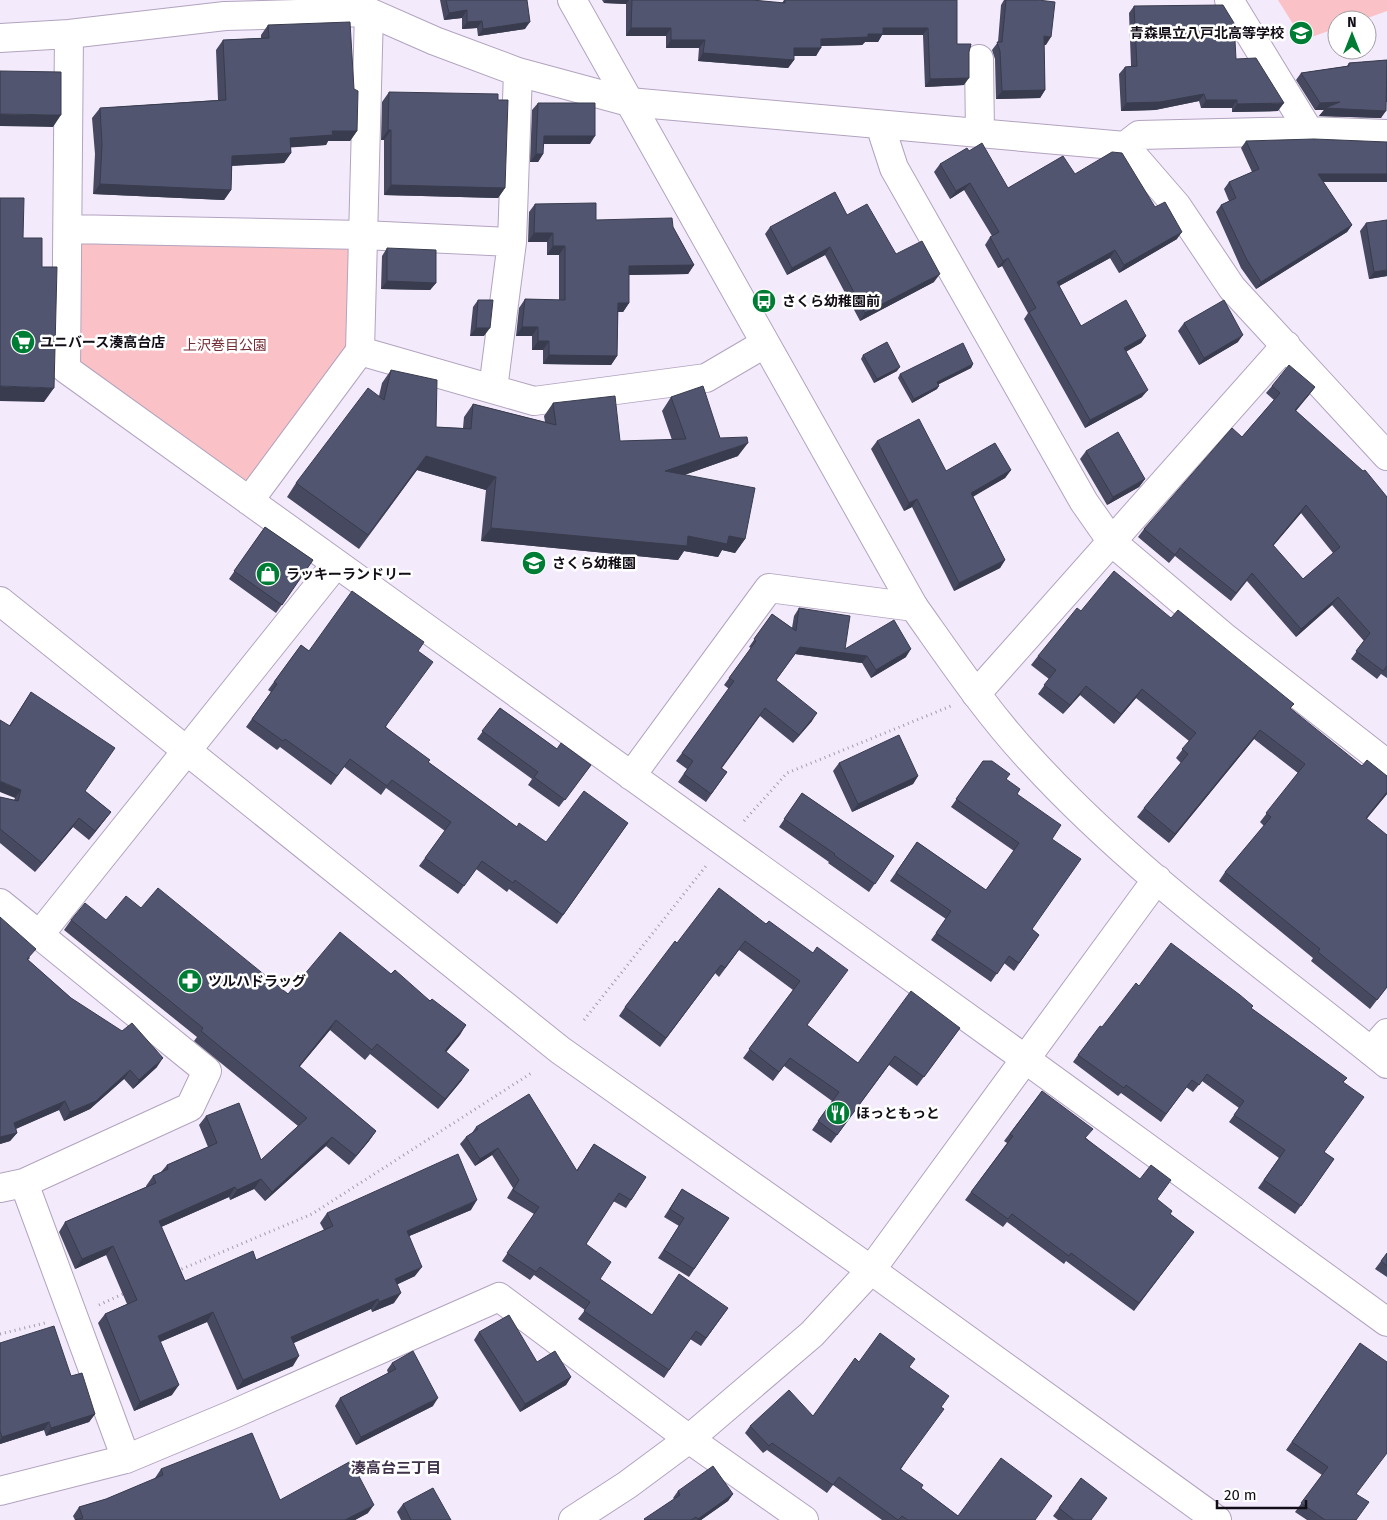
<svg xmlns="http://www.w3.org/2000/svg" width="1387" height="1520" font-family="'Fira Sans','Noto Sans JP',sans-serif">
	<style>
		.green { fill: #fac2c6 }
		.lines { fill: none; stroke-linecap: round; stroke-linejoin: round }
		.minor-casing { stroke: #b2a3bf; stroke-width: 30 }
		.tertiary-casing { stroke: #b2a3bf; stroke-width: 30 }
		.path { stroke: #a59dac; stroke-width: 3; stroke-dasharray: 1 4; stroke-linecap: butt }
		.minor { stroke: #fff; stroke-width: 28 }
		.tertiary { stroke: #fff; stroke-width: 28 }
		.wall { fill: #46495f; fill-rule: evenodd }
		.shaded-wall { fill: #393c4e }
		.building { fill: #51556f; stroke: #393c4e; fill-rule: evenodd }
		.labels { text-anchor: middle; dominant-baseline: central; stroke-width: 5; stroke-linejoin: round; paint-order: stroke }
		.poi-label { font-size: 14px; font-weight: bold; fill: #130d17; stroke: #fff; text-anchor: start }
		.park-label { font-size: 14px; fill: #732c36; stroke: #fff }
		.neighbourhood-label { font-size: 15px; font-weight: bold; fill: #40324a; stroke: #fff }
	</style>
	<rect width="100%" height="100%" fill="#f3eafc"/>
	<path class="green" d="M1278,0H1387V11L1362,20H1337V28L1303,40Z
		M68,229L363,235L360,351L249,501L66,369Z"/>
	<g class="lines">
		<g class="minor-casing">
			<path id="minor" d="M1229,0L1309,131
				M69,34L66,369L1010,1048L1387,1322
				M0,38L69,34L225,16L369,12L435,41L518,72L629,102L1125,146L1139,135L1309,131L1387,134
				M979,59L980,133
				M880,125L894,168L1084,502L1112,542L1223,636L1387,764
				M1125,146L1177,206L1232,288L1387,456
				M68,229L363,235L512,242
				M360,351L534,401L706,378L764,344
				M493,389L512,242L518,72
				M249,501L360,351L369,12
				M976,694L1286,345
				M631,776L769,588L914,607
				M0,903L207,1071L190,1107L24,1183L0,1188
				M40,934L336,564
				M1371,1051L1387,1033
				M24,1183L126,1459
				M0,1491L126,1459L229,1416L499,1297L689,1439L804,1520"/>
		</g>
		<g class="tertiary-casing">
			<path id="tertiary" d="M572,0L914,607C951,659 987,713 1031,760C1136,875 1266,966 1387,1064
				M0,601L560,1050L871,1270L1217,1520
				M573,1520L627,1485L689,1439L812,1334L871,1270L1157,879"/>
		</g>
		<path class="path" d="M744,821L787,773L951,706
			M584,1020L706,866
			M177,1271L312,1214L533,1072
			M99,1305L125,1293
			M0,1334L45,1323"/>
		<use href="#minor" class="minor"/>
		<use href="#tertiary" class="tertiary"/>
	</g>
	<path class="wall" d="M440,0H527L525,29L478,36L477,28L462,29V18L444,20Z
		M602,0H752L782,3L784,0H957V44L969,52L964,85L925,87L923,35H882L878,42H865L862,45L821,46L816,56H794V60L788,68L698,61L699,48H666V36H626V4L604,3Z
		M1004,0H1038L1046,45H1044L1045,90L1040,98L996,99L995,59L992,50L998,42L1001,5Z
		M1134,6L1236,59L1278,111L1232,112V108H1201L1199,101L1155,110L1121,111L1119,74L1125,67L1131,66L1129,13Z
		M268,25L354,89L357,131L350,141H328L326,145L291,147V153L284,163L232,166L231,190L224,200L93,194L95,154L92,118L100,108L218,100L216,50L223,40L261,38V35Z
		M1387,60V102H1386L1381,118L1319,116L1324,110H1315L1296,80L1301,73L1347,66L1349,63Z
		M389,92L498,100L505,188L498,198L384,195V140H381L382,102Z
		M538,103L590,144H543V154L538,162H530L532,110Z
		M1246,141L1387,182H1323L1352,225L1347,232L1256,289L1241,268L1216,212L1221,205L1229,201L1224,189L1229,182L1252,172L1241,148Z
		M969,151L1008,188L1075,174L1155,207L1177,239L1119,273L1110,258L1059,286L1081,326L1146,336L1141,343L1126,351L1142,397L1085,428L1024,319L1028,313L1002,266L998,268L985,245L990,237L992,236L964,190L950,199L934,172L940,164Z
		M535,204L596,220L673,227L694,265L688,274L629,275V303L623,312H618L617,356L611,365L543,364V350H532V336H516L519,308L525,299L559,300V255H547V242H528L529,212Z
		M847,215L896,254L934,282L860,321L825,255L787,275L765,234L770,227Z
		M1366,223L1387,276L1369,279L1360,231Z
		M387,248L436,283L430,290L381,289L382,256Z
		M478,300L484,336H470L473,307Z
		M1184,323L1238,342L1199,365L1178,331Z
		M863,355L897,371L874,383L861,359Z
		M973,364L971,368L939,384L937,389L912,403L898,378L900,374Z
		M391,370L436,427L463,428L464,417L473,404L545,422L544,416L553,403L620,441L672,440L662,411L671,397L720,438L738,456L684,475L745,539L735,553L722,550L718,557L684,551L678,560L481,541L486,490L417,470L359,549L287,497L296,483L379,396L382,383Z
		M1272,386L1315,387L1309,395L1296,411L1387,497V678L1381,674L1377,679L1351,659L1364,641L1332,605L1296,637L1247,581L1231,601L1175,556L1169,563L1138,537L1144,529L1242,437L1274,400L1266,393ZM1301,513L1333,553L1303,579L1273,546Z
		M877,441L946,471L1011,470L1005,478L973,496L1005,560L1000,568L954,591L912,507L904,511L871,449Z
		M1086,451L1145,479L1139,487L1107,505L1080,459Z
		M265,527L313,560L276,613L229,579Z
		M799,608L845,649L906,657L871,678L862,663L795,654L776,680L812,721L793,743L760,716L722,768L727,772L706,802L678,782L687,769L676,761L729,689L724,685L751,648L749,647L772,614L792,628L794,616Z
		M1081,611L1171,618L1294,704L1290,708L1387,794L1367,818L1387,987L1370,1009L1311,961L1313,958L1219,881L1225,872L1264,826L1260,822L1298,773L1254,739L1169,843L1137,817L1144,808L1181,763L1176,758L1189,741L1136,698L1114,724L1080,695L1063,714L1038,694L1049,679L1031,665L1038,656Z
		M301,645L309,651H418L386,727L428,762L517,827L546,842L628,823L557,924L509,889L507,892L476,869L458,894L419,866L445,831L386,788L381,795L344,767L331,785L280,747L277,750L246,727L271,692L268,690Z
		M31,692L85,791L111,812L89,840L73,827L35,872L0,843V797L14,800L15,798L9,726Z
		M500,708L557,749L591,765L559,807L528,785L532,779L477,739Z
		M983,761L1006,779L1052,839L1032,929L1039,935L1014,971L1004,963L991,982L931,940L946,919L890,881L917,842L986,890L1014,851L951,807Z
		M839,763L918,776L913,784L852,812L833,771Z
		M802,793L894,856L869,892L828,863L829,862L779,827Z
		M141,908L288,994L391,974L466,1025L446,1052L462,1080L438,1109L370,1054L365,1060L330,1030L299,1067L376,1131L369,1141L349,1165L326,1146L265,1201L254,1189L230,1200L229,1197L161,1227L185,1281L256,1260L324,1230L320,1223L327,1213L471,1210L409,1236L415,1276L397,1284L394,1303L372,1312L371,1309L294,1343L293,1366L237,1390L207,1322L160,1342L172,1395L134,1411L98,1323L105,1314L127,1304L106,1255L75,1269L59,1232L65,1222L146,1187V1186L153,1176L161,1172L167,1165L208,1147L199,1125L206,1116L261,1160L298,1126L194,1041L197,1037L64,930L71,920H106Z
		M0,917L30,958L28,960L71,998L157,1067L133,1089L124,1079L90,1109L64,1121L59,1110L16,1129L17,1133L10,1141L0,1144Z
		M766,924L813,953L807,1025L858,1063L960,1028L917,1086L889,1065L831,1143L812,1130L832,1101L784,1066L773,1081L743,1058L793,990L739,950L719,977L715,973L660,1047L619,1016L625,1007L677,943Z
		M1139,986L1251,1008L1343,1082L1324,1152L1334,1159L1295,1214L1258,1188L1279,1158L1229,1122L1239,1108L1202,1081L1193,1092L1186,1087L1161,1122L1121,1093L1118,1096L1073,1062L1078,1055Z
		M1042,1091L1086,1138L1157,1199L1170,1214L1194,1232L1134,1311L1066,1261L1064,1264L1007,1222L1003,1227L965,1200L1007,1143L1004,1141Z
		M476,1127L576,1171L594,1144L646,1177L626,1208L613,1201L586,1244L600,1279L652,1315L728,1308L701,1346L690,1339L664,1378L578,1319L585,1310L534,1275L530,1280L502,1261L534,1214L507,1198L513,1188L492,1155L475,1166L460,1144L466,1137L472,1133Z
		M682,1189L729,1218L689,1277L658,1258L679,1226L664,1217Z
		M1387,1253V1277L1375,1269Z
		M479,1332L537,1362L571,1377L566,1385L520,1412L474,1340Z
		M0,1343L71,1376L95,1414L89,1422L46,1436L44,1430L0,1444Z
		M1360,1343L1356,1520H1307L1295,1512L1322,1475L1286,1450Z
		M859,1362L909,1367L941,1407L901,1469L921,1488L958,1516L1035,1520H882L833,1485L827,1493L767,1450L763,1453L745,1433L750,1426L813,1416Z
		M392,1363L433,1406L356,1445L335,1406L340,1398L388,1373L387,1370Z
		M161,1469L280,1500L368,1513L355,1520H75L73,1516L79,1507L106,1499L155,1479V1478Z
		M1081,1478L1091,1520H1058L1053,1516Z
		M678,1491L733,1494L728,1501L701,1520H644L674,1499L673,1498Z
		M403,1504L451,1520H401L397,1512Z"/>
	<path class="shaded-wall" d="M606,0H629L626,4L604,3Z
		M467,10L462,18L444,20L449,13Z
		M482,21L477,28L462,29L467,22Z
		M530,22L525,29L478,36L483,29Z
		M631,28H671L666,36H626Z
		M883,28H928L923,35H882L878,42H865L862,45L816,46L821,39L868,34Z
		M1044,36L1051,37L1046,45L1039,44Z
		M671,40H705L699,48H666Z
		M794,48H821L816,56H789Z
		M703,53L794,60L788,68L698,61Z
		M969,78L964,85L925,87L930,79Z
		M1045,90L1040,98L996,99L1002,91Z
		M1204,94L1199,101L1155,110L1121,111L1126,103Z
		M1206,100H1237L1232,108H1201Z
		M1340,102L1386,111L1381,118L1319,116L1324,110H1315L1320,103Z
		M1284,103L1278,111L1232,112L1237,104Z
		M0,114L61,115L53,127L0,126Z
		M388,130H391L384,140H381Z
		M332,131H357L350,141H328L326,145L283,148L290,138Z
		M544,136H595L590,144H538Z
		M291,153L284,163L225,166L232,156Z
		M536,154H543L538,162H530Z
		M1318,174H1387V182H1312Z
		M970,183L964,190L950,199L956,191Z
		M100,184L231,190L224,200L93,194Z
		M391,185L505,188L498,198L384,195Z
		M1352,225L1347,232L1256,289L1261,282Z
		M1182,232L1177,239L1119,273L1124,265Z
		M534,233H553L547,242H528Z
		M553,246H565L559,255H547Z
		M830,247L825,255L787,275L792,268Z
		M1115,250L1110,258L1052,290L1057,282Z
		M1008,258L1002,266L998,268L1003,261Z
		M694,265L688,274L623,275L629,266Z
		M1387,270V276L1369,279L1374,272Z
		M940,274L934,282L860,321L865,313Z
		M387,281L436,283L430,290L381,289Z
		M618,303H629L623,312H612Z
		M522,327H538L532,336H516Z
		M476,328H490L484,336H470Z
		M1243,335L1238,342L1199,365L1204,358Z
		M1146,336L1141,343L1119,356L1124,348Z
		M538,341H549L543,350H532Z
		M549,355L617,356L611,365L543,364Z
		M973,364L971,368L935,386L937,382Z
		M900,367L897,371L874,383L877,379Z
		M0,386L54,388L44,402L0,401Z
		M939,386L937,389L912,403L914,399Z
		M1315,387L1309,395L1289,418L1295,410Z
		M1148,390L1142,397L1085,428L1090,420Z
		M748,443L738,456L656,485L665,471Z
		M426,456L496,477L486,490L417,470L359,549Z
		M1011,470L1005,478L966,501L971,493Z
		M1145,479L1139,487L1107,505L1113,497Z
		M917,499L912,507L904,511L909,503Z
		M1306,505L1301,513L1267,553L1273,545Z
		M491,528L688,536H729L745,539L735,553L722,550L718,557L684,551L678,560L481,541Z
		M1005,560L1000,568L954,591L959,583Z
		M1338,597L1332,605L1296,637L1301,629Z
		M800,647L867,656L862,663L795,654Z
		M911,649L906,657L871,678L876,670Z
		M1086,686L1080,695L1063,714L1070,705Z
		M1142,689L1136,698L1114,724L1121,714Z
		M817,713L812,721L793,743L799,735Z
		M1260,730L1254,739L1169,843L1175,834Z
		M918,776L913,784L852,812L858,804Z
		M0,781L21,790L15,798L0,792Z
		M1387,792V794L1360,827L1366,818Z
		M111,812L104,821L89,840L95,831Z
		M79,818L73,827L35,872L42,863Z
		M336,1020L330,1030L292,1076L299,1066Z
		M466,1025L460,1035L439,1061L445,1051Z
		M163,1058L157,1067L133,1089L139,1080Z
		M130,1070L124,1079L90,1109L64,1121L70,1112Z
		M469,1070L462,1080L438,1109L445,1099Z
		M65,1101L59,1110L8,1132L14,1123Z
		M376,1131L369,1141L349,1165L356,1156Z
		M17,1133L10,1141L0,1144V1137Z
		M332,1137L326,1146L265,1201L272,1192Z
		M498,1148L492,1155L475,1166L480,1159Z
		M261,1179L254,1189L230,1200L237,1190Z
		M235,1187L229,1197L152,1231L159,1221Z
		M477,1200L471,1210L400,1240L407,1231Z
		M113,1246L106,1255L75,1269L82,1259Z
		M422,1267L415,1276L388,1289L395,1279Z
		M401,1293L394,1303L372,1312L379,1302Z
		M378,1299L371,1309L284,1347L291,1337Z
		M213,1312L207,1322L151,1346L158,1336Z
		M299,1356L293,1366L237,1390L243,1380Z
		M571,1377L566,1385L520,1412L525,1404Z
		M179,1385L172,1395L134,1411L140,1402Z
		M438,1398L433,1406L356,1445L361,1437Z
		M95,1414L89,1422L46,1436L51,1428Z
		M49,1422L44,1430L0,1444V1440L2,1437Z
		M733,1494L728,1501L701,1520H697Z
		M374,1505L368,1513L355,1520H345Z"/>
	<path class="building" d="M446,0H527L530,22L483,29L482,21L467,22V10L449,13Z
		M632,0H752L785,3V0H957V44H971L969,52V78L930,79L928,28H883V34H868V37L821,39V48H794V60L703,53L705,40H671V28H631Z
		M1006,0H1038L1055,2L1051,37L1044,36L1045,90L1002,91L1000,51L997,42H1002Z
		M1223,5L1234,23L1236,59L1256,58L1284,103L1237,104V100H1206L1204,94L1160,102L1126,103L1125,67L1137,66L1134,6Z
		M350,22L354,89L358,91L357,131H332L333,135L290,138L291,153L232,156L231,190L100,184L102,144L100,108L226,100L223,40L269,38L268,25Z
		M1387,60L1386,111L1325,108L1340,102L1320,103L1301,73L1349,66V63Z
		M0,71L61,72V115L0,114Z
		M389,92L498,94V100H508L505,188L391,185V130H388Z
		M538,103H595V136H544L543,154H536Z
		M1314,139L1387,142V174H1318L1352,225L1261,282L1247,260L1221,205L1236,198L1229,182L1259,169L1246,141Z
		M982,143L1008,188L1063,156L1075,174L1112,152L1122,153L1155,207L1165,202L1182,232L1124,265L1115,250L1057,282L1081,326L1126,300L1146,336L1124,348L1148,390L1090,420L1029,312L1036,308L1008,258L1003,261L990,237L999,232L970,183L956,191L940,164L967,148L969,151Z
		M835,192L847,215L867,204L896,254L922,241L940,274L865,313L830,247L792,268L770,227Z
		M0,198H24L23,238H42V267H57L54,388L0,386Z
		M596,203V220L672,218L673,227L694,265L629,266V303H618L617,356L549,355V341H538V327H522L525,299L565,300V246H553V233H534L535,204Z
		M1387,220V270L1374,272L1366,223Z
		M387,248L436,250V283L387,281Z
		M478,300H493L490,328H476Z
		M1224,300L1243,335L1204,358L1184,323Z
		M887,342L900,367L877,379L863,355Z
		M963,343L973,364L937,382L939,386L914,399L900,374Z
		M1289,365L1315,387L1295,410L1363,471L1365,470L1387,497V666L1383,671L1356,651L1370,633L1338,597L1301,629L1252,573L1236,593L1180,548L1175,555L1144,529L1232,428L1242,437L1280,393L1272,386ZM1306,505L1340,547L1303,579L1273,545Z
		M391,370L437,380L436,427L471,429L473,404L556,425L553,403L615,396L620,441L686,439L671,397L703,386L720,438L747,437L748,443L665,471L755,488L745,539L729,536L727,544L688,536L687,546L491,528L496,477L426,456L368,535L296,483L368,388L384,400Z
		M919,419L946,471L995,443L1011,470L971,493L1005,560L959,583L917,499L909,503L877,441Z
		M1118,432L1145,479L1113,497L1086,451Z
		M265,527L313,560L282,605L234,571Z
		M1114,571L1171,618L1178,610L1294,704L1290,708L1362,766L1367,760L1387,776V792L1366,818L1387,835V987L1377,1000L1318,952L1320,949L1225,872L1271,817L1266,813L1305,764L1260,730L1175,834L1144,808L1188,754L1182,749L1196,733L1142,689L1121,714L1086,686L1070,705L1044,685L1056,670L1038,656L1077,608L1081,611Z
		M352,591L424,642L418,651L433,662L385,727L430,760L428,762L472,794L517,827L519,823L546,842L584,791L628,823L563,915L515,880L513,883L482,861L464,886L425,858L451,822L392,780L387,786L350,759L337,776L285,739L283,741L252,719L277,684L274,682L301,645L309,651Z
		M799,608L850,616L845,649L894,620L911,649L876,670L867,656L800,647L776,680L817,713L799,735L765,708L721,768L727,772L711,794L684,774L693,761L682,753L734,681L729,678L756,641L754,639L772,614L796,631Z
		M31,692L115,748L85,791L111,812L95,831L79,818L42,863L0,829V797L18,801L21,790L0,781V720L10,726Z
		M500,708L557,749L561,743L591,765L565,800L534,777L538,772L482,731Z
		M899,735L918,776L858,804L839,763Z
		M983,761H992L1010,774L1006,779L1020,789L1017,794L1061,825L1052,839L1081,859L1032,929L1039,935L1019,963L1009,956L997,974L936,933L951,911L896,873L917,842L986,890L1019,843L956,799Z
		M802,793L894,856L875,884L834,855L835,854L784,819Z
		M158,888L288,994L340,932L391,974L395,970L430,1001L432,999L466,1025L445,1051L469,1070L445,1099L377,1044L372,1050L336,1020L299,1066L376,1131L356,1156L332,1137L272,1192L261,1179L237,1190L235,1187L159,1221L185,1281L253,1251L256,1260L333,1226L327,1213L458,1154L477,1200L407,1231L422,1267L395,1279L401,1293L379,1302L378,1299L291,1337L299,1356L243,1380L213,1312L158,1336L179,1385L140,1402L105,1314L137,1300L113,1246L82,1259L65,1222L156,1183L153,1176L168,1169L167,1165L217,1143L206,1116L239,1103L261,1160L307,1118L201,1031L203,1028L71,920L85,903L106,920L126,896L141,908Z
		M719,888L766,924L769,921L813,953L817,947L848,970L807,1025L858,1063L911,991L960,1028L924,1077L895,1056L837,1135L818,1121L839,1092L790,1058L779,1072L749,1049L800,981L745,941L725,968L721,965L666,1038L625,1007L675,941L677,943Z
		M0,917L36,949L27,959L71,998L122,1031L132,1023L163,1058L139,1080L130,1070L96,1101L70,1112L65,1101L14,1123L17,1133L0,1137Z
		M1171,943L1240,995L1253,1006L1251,1008L1347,1078L1343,1082L1364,1097L1324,1152L1334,1159L1301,1206L1264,1180L1285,1150L1234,1115L1244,1101L1207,1074L1199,1085L1192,1080L1166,1114L1126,1085L1124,1088L1078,1055L1100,1026L1102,1027L1136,983L1139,986Z
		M1042,1091L1093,1129L1085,1138L1140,1179L1151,1165L1171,1180L1157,1199L1172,1211L1170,1214L1194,1232L1139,1303L1071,1253L1069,1256L1012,1214L1008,1219L971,1192L1013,1136L1010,1134Z
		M529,1094L577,1171L594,1144L646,1177L631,1200L619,1193L586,1244L611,1262L600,1279L652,1315L679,1274L728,1308L706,1338L696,1331L669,1370L584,1311L590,1302L540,1267L536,1272L507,1253L539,1207L513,1190L519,1180L498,1148L480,1159L466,1137L478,1129L476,1127Z
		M682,1189L729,1218L694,1269L664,1250L684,1218L670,1209Z
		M1387,1253V1266L1381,1261Z
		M509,1315L537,1362L555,1351L571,1377L525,1404L479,1332Z
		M54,1326L71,1376L82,1373L95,1414L51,1428L49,1422L2,1437L0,1431V1343Z
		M880,1333L915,1359L909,1367L949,1396L941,1407L944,1409L900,1469L923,1485L921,1488L958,1516L1001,1458L1052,1496L1035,1520H908L902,1516L898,1520L839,1477L833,1485L772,1443L769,1446L750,1426L789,1390L813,1416L855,1358L859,1362Z
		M1360,1343L1387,1362V1453L1356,1494L1369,1502L1356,1520H1325L1301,1503L1328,1467L1292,1442Z
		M413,1351L438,1398L361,1437L340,1398L396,1369L392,1363Z
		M252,1433L280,1500L351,1461L374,1505L345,1520H75L83,1518L79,1507L106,1499L163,1475L161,1469Z
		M713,1466L733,1494L698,1519L696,1517L691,1520H645L644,1519L680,1495L678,1491Z
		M1081,1478L1107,1498L1091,1520H1074L1059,1508Z
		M433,1488L451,1520H411L403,1504Z"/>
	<defs>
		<g id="school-disc" transform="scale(1.25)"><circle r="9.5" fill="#007d35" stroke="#fff"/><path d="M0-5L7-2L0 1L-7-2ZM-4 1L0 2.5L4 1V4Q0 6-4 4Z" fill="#fff"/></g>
		<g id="bus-disc" transform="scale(1.25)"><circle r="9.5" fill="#007d35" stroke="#fff"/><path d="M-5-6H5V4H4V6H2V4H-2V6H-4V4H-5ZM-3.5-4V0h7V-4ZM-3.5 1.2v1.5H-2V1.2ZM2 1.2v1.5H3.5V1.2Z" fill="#fff"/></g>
		<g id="supermarket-disc" transform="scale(1.25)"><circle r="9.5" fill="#007d35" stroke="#fff"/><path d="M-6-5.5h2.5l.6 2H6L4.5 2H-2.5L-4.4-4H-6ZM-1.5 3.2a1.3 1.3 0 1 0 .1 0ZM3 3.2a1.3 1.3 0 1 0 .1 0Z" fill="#fff"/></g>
		<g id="shop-disc" transform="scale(1.25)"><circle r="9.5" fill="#007d35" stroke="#fff"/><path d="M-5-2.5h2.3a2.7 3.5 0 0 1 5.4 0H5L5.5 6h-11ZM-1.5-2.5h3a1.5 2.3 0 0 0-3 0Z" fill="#fff"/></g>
		<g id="pharmacy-disc" transform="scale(1.25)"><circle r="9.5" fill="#007d35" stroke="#fff"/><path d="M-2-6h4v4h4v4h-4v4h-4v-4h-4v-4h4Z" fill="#fff"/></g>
		<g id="restaurant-disc" transform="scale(1.25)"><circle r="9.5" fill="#007d35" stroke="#fff"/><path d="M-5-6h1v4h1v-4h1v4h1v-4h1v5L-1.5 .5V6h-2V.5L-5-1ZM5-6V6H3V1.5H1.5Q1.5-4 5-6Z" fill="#fff"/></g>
	</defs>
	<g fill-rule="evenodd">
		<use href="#school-disc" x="1301" y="33"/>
		<use href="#bus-disc" x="764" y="301"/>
		<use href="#supermarket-disc" x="23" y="342"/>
		<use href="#school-disc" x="534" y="563"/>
		<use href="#shop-disc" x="268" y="574"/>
		<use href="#pharmacy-disc" x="190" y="981"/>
		<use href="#restaurant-disc" x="838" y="1113"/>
	</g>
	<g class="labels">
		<g class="poi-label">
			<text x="1284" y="33" text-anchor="end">青森県立八戸北高等学校</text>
			<text x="782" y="301">さくら幼稚園前</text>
			<text x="40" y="342">ユニバース湊高台店</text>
			<text x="552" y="563">さくら幼稚園</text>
			<text x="286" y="574">ラッキーランドリー</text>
			<text x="208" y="981">ツルハドラッグ</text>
			<text x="856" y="1113">ほっともっと</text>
		</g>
		<g class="park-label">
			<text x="225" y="345">上沢巻目公園</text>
		</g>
		<g class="neighbourhood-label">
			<text x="396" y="1468">湊高台三丁目</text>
		</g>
	</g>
	<g transform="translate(1352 35)"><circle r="24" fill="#ffffff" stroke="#a19ea2"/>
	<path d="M0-4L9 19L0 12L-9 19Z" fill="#007d35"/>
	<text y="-8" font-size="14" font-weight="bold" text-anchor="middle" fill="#130d17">N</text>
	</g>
	<path d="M1217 1500v8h89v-8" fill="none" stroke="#130d17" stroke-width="2.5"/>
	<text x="1224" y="1500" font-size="15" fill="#130d17" stroke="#ffffff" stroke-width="4" paint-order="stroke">20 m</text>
</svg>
